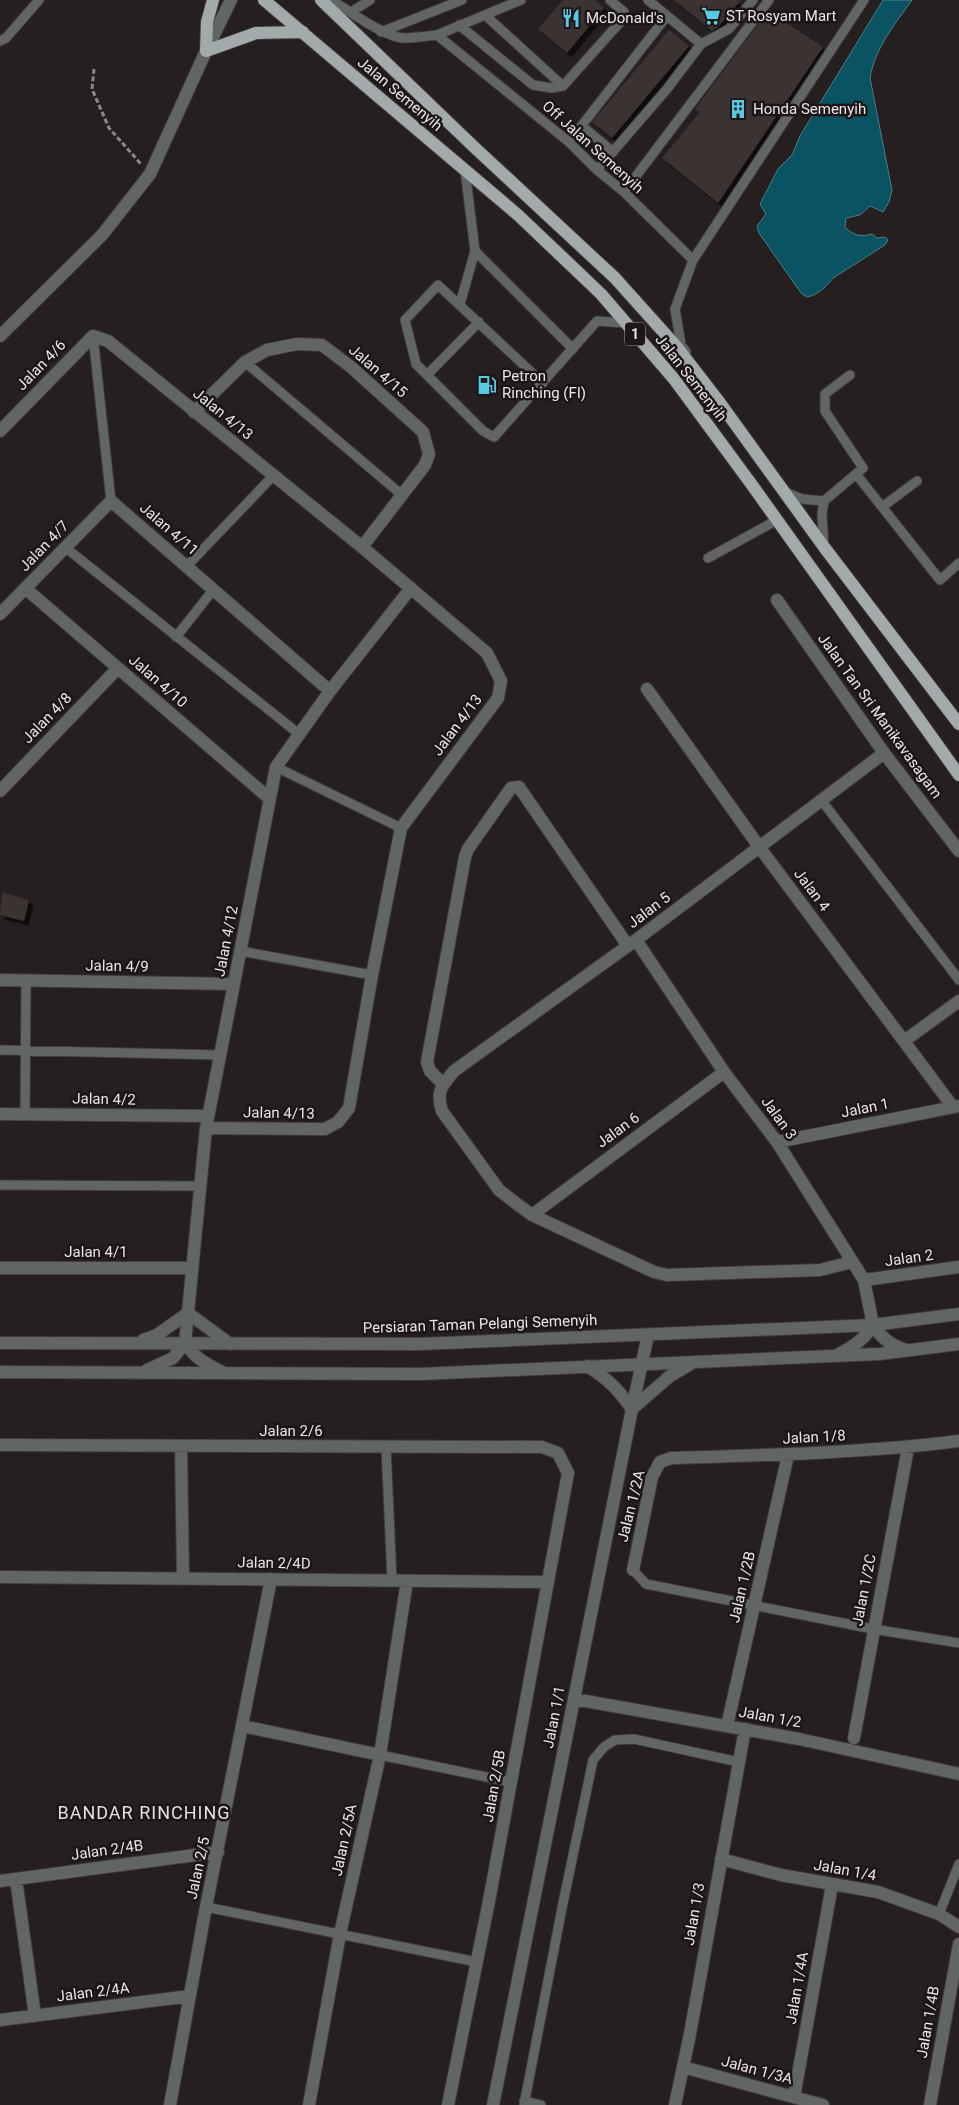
<svg xmlns="http://www.w3.org/2000/svg" width="959" height="2105" font-family="Roboto,sans-serif">
	<style>
		.water { fill: #095362; stroke: #4c7f8a }
		.building { fill: #3a3333; filter: url(#shadow) }
		.lines { fill: none; stroke-linecap: round; stroke-linejoin: round }
		.service-casing { stroke: #413b3b; stroke-width: 11 }
		.minor-casing { stroke: #413b3b; stroke-width: 14 }
		.tertiary-casing { stroke: #413b3b; stroke-width: 14 }
		.primary-casing { stroke: #413b3b; stroke-width: 14 }
		.path { stroke: #8d8888; stroke-width: 3; stroke-dasharray: 5 2.5; stroke-linecap: butt }
		.service { stroke: #626566; stroke-width: 9 }
		.minor { stroke: #626566; stroke-width: 12 }
		.tertiary { stroke: #626566; stroke-width: 12 }
		.primary { stroke: #a3aaab; stroke-width: 12 }
		.labels { text-anchor: middle; dominant-baseline: central; stroke-width: 5; stroke-linejoin: round; paint-order: stroke }
		.shield { fill: #1c1616; stroke: #aca8a8; stroke-width: 1 }
		.shield-label { font-size: 14px; font-weight: bold; fill: #eae6e6 }
		.poi-label { font-size: 15px; fill: #eae6e6; stroke: #1c1616; text-anchor: start }
		.street-label { font-size: 15px; fill: #eae6e6; stroke: #1c1616 }
		.quarter-label { font-size: 18px; letter-spacing: 1px; fill: #e6dedd; stroke: #1c1616 }
	</style>
	<defs>
		<filter id="shadow"><feDropShadow dx="4.5" dy="4.5" stdDeviation="0" flood-color="#0009"/></filter>
	</defs>
	<rect width="100%" height="100%" fill="#251f1f"/>
	<path class="water" d="M883,0H912C895,24 875,48 870,78L892,190L889,202L883,212L870,206L860,215L846,218L845,227C854,236 861,237 872,234L877,238L885,237L888,240L885,245L833,278C827,286 818,295 807,297L801,293L759,233L757,226L766,214L760,204L778,169L792,155L800,136Z"/>
	<path class="building" d="M563,0H595L604,8L567,53L538,29Z
		M674,0H741L717,28L712,31Z
		M768,11L823,47L718,203L662,158L700,112L695,109Z
		M669,30L689,46L612,138L592,122Z
		M2,892L29,900L24,921L0,915Z"/>
	<g class="lines">
		<g class="service-casing">
			<path id="service" d="M332,0C348,11 385,37 403,38C414,38 426,36 437,35L569,142L597,170L624,192L693,260L675,309L681,345L686,352
				M648,0L701,44
				M351,12L370,0
				M485,15L563,86
				M459,25L533,85L552,88L563,86L622,20L624,12L610,0
				M381,32L462,0
				M437,35L521,0
				M0,41L6,38L39,0
				M582,126L613,152
				M569,142L666,17
				M597,170L667,89L701,44L729,29L753,0
				M624,192L769,0
				M475,251L573,349
				M693,260L864,0
				M460,304L475,251L465,170
				M93,336L111,501
				M245,362L402,495
				M428,374L479,322
				M543,383L438,285L405,320L416,364L483,431L494,437L597,321L626,323
				M856,474L940,580L959,563
				M785,492L802,499L824,501
				M882,507L917,481
				M824,547L822,514L824,501L863,468L825,411V394L850,375
				M66,548L299,734
				M708,558L777,520
				M187,566L273,476
				M176,637L213,590
				M276,767L401,828
				M822,801L959,980
				M240,951L372,975
				M0,1050L220,1055
				M25,1114L26,980
				M0,1185L200,1186
				M386,1447L392,1580
				M633,1570L646,1584L873,1629L959,1643
				M380,1755L511,1782
				M206,1907L477,1962
				M939,1914L959,1864
				M524,2101L541,2105
				M524,2105L563,1903L593,1760L604,1747L615,1740L634,1739L739,1762"/>
		</g>
		<g class="minor-casing">
			<path id="minor" d="M0,336L102,235L150,174L206,51L231,0
				M194,412L245,362L267,350L297,344L322,345L351,367L423,432L429,454L425,465L362,547
				M0,431L93,336L108,341L362,547L487,653L501,681L498,698L401,828L372,975L349,1108L338,1122L325,1129L206,1128
				M25,588L270,799
				M777,600L884,753L959,851
				M0,614L111,501L330,691
				M647,689L760,848L953,1107
				M0,791L118,668
				M636,940L724,1072L777,1142L864,1280L873,1325
				M0,980L234,984
				M904,1041L959,1001
				M443,1084L430,1071L427,1062L465,857L468,849L511,788L519,787L628,946
				M0,1114L208,1116
				M777,1142L959,1106
				M532,1215L724,1072
				M852,1262L820,1270L667,1275L654,1272L532,1215L517,1204L499,1190L442,1111C436,1091 441,1087 454,1071L636,940L884,753
				M0,1268H192
				M864,1280L959,1267
				M185,1343L206,1128L276,767L330,691L411,588
				M0,1445L542,1447L558,1453L568,1473L489,1901L448,2105
				M181,1447L183,1578
				M633,1570L652,1477L660,1462L671,1458C767,1455 863,1453 959,1441
				M0,1577L547,1582
				M574,1699L799,1739L959,1774
				M243,1726L380,1755
				M727,1726L788,1455
				M854,1738L908,1448
				M721,1859L781,1875L878,1892L939,1914L959,1927
				M16,1879L35,2016
				M0,1881L218,1852
				M0,2020L190,1996
				M683,2067L823,2105
				M794,2097L832,1885
				M170,2105L205,1912L271,1579
				M309,2105L340,1934L380,1755L407,1581
				M493,2105L632,1409L648,1335
				M675,2105L690,2034L745,1729
				M930,2105L959,1944"/>
		</g>
		<g class="tertiary-casing">
			<path id="tertiary" d="M873,1325C881,1338 892,1346 906,1350
				M143,1340L157,1335L188,1313L230,1344
				M0,1343L420,1344L873,1325L959,1314
				M839,1354C853,1347 865,1339 873,1325
				M587,1366C607,1378 619,1390 632,1409L670,1376L692,1363
				M147,1370L173,1358L185,1343C194,1358 207,1364 222,1372
				M0,1372L421,1374L879,1354L959,1344"/>
		</g>
		<g class="primary-casing">
			<path id="primary" d="M213,0L207,22L206,51L256,33L303,32
				M264,0L518,215L601,294L674,379L752,485L959,775
				M321,0L473,146L615,278L676,346L720,403L824,547L959,724"/>
		</g>
		<path class="path" d="M94,69L92,89L109,128L141,164"/>
		<use href="#service" class="service"/>
		<use href="#minor" class="minor"/>
		<use href="#tertiary" class="tertiary"/>
		<use href="#primary" class="primary"/>
	</g>
	<defs>
		<g id="supermarket-bare" transform="scale(1.5)"><path d="M-6-5.5h2.5l.6 2H6L4.5 2H-2.5L-4.4-4H-6ZM-1.5 3.2a1.3 1.3 0 1 0 .1 0ZM3 3.2a1.3 1.3 0 1 0 .1 0Z" fill="#58c9e3" stroke="#1c1616" stroke-width="2.5" paint-order="stroke"/></g>
		<g id="restaurant-bare" transform="scale(1.5)"><path d="M-5-6h1v4h1v-4h1v4h1v-4h1v5L-1.5 .5V6h-2V.5L-5-1ZM5-6V6H3V1.5H1.5Q1.5-4 5-6Z" fill="#58c9e3" stroke="#1c1616" stroke-width="2.5" paint-order="stroke"/></g>
		<g id="building-bare" transform="scale(1.5)"><path d="M-4-6H4V6H1V3H-1V6H-4ZM-2.5-4.3h1.7v1.8h-1.7ZM.8-4.3h1.7v1.8H.8ZM-2.5-1h1.7V.8h-1.7ZM.8-1h1.7V.8H.8Z" fill="#58c9e3" stroke="#1c1616" stroke-width="2.5" paint-order="stroke"/></g>
		<g id="fuel-bare" transform="scale(1.5)"><path d="M-5.5-6h7V0h2V4h1.3V-2.5L3-4.5l.8-.8L6-3V5H2.5V1h-1V6h-7ZM-4.2-4.7v3.2H.2V-4.7Z" fill="#58c9e3" stroke="#1c1616" stroke-width="2.5" paint-order="stroke"/></g>
	</defs>
	<g fill-rule="evenodd">
		<use href="#supermarket-bare" x="711" y="16"/>
		<use href="#restaurant-bare" x="571" y="18"/>
		<use href="#building-bare" x="738" y="109"/>
		<use href="#fuel-bare" x="487" y="385"/>
	</g>
	<g class="labels">
		<rect class="shield" x="625" y="322.5" width="20" height="23" rx="4"/>
		<g class="shield-label">
			<text x="635" y="334">1</text>
		</g>
		<g class="poi-label">
			<text x="726" y="16">ST Rosyam Mart</text>
			<text x="586" y="18">McDonald's</text>
			<text x="753" y="109">Honda Semenyih</text>
			<text x="502" y="376">Petron<tspan x="502" dy="17">Rinching (FI)</tspan></text>
		</g>
		<g class="street-label">
			<text transform="translate(400 94) rotate(40)">Jalan Semenyih</text>
			<text transform="translate(593 147) rotate(42)">Off Jalan Semenyih</text>
			<text transform="translate(41 365) rotate(-46)">Jalan 4/6</text>
			<text transform="translate(378 371) rotate(41)">Jalan 4/15</text>
			<text transform="translate(691 378) rotate(52)">Jalan Semenyih</text>
			<text transform="translate(223 414) rotate(39)">Jalan 4/13</text>
			<text transform="translate(169 529) rotate(41)">Jalan 4/11</text>
			<text transform="translate(44 546) rotate(-46)">Jalan 4/7</text>
			<text transform="translate(158 681) rotate(41)">Jalan 4/10</text>
			<text transform="translate(880 716) rotate(54)">Jalan Tan Sri Manikavasagam</text>
			<text transform="translate(47 718) rotate(-46)">Jalan 4/8</text>
			<text transform="translate(457 725) rotate(-53)">Jalan 4/13</text>
			<text transform="translate(812 890) rotate(53)">Jalan 4</text>
			<text transform="translate(649 910) rotate(-37)">Jalan 5</text>
			<text transform="translate(226 941) rotate(-79)">Jalan 4/12</text>
			<text transform="translate(117 966) rotate(1)">Jalan 4/9</text>
			<text transform="translate(104 1099) rotate(1)">Jalan 4/2</text>
			<text transform="translate(865 1108) rotate(-11)">Jalan 1</text>
			<text transform="translate(279 1113) rotate(1)">Jalan 4/13</text>
			<text transform="translate(779 1118) rotate(54)">Jalan 3</text>
			<text transform="translate(618 1130) rotate(-36)">Jalan 6</text>
			<text x="96" y="1252">Jalan 4/1</text>
			<text transform="translate(909 1258) rotate(-8)">Jalan 2</text>
			<text transform="translate(480 1324) rotate(-2)">Persiaran Taman Pelangi Semenyih</text>
			<text x="291" y="1431">Jalan 2/6</text>
			<text transform="translate(814 1437) rotate(-3)">Jalan 1/8</text>
			<text transform="translate(631 1506) rotate(-76)">Jalan 1/2A</text>
			<text transform="translate(274 1563) rotate(1)">Jalan 2/4D</text>
			<text transform="translate(742 1587) rotate(-77)">Jalan 1/2B</text>
			<text transform="translate(864 1590) rotate(-79)">Jalan 1/2C</text>
			<text transform="translate(554 1717) rotate(-79)">Jalan 1/1</text>
			<text transform="translate(770 1717) rotate(10)">Jalan 1/2</text>
			<text transform="translate(494 1786) rotate(-80)">Jalan 2/5B</text>
			<text transform="translate(344 1840) rotate(-78)">Jalan 2/5A</text>
			<text transform="translate(107 1850) rotate(-8)">Jalan 2/4B</text>
			<text transform="translate(198 1868) rotate(-78)">Jalan 2/5</text>
			<text transform="translate(845 1870) rotate(10)">Jalan 1/4</text>
			<text transform="translate(694 1914) rotate(-80)">Jalan 1/3</text>
			<text transform="translate(797 1988) rotate(-80)">Jalan 1/4A</text>
			<text transform="translate(93 1992) rotate(-7)">Jalan 2/4A</text>
			<text transform="translate(928 2022) rotate(-80)">Jalan 1/4B</text>
			<text transform="translate(757 2070) rotate(15)">Jalan 1/3A</text>
		</g>
		<g class="quarter-label">
			<text x="144" y="1812">BANDAR RINCHING</text>
		</g>
	</g>
</svg>
